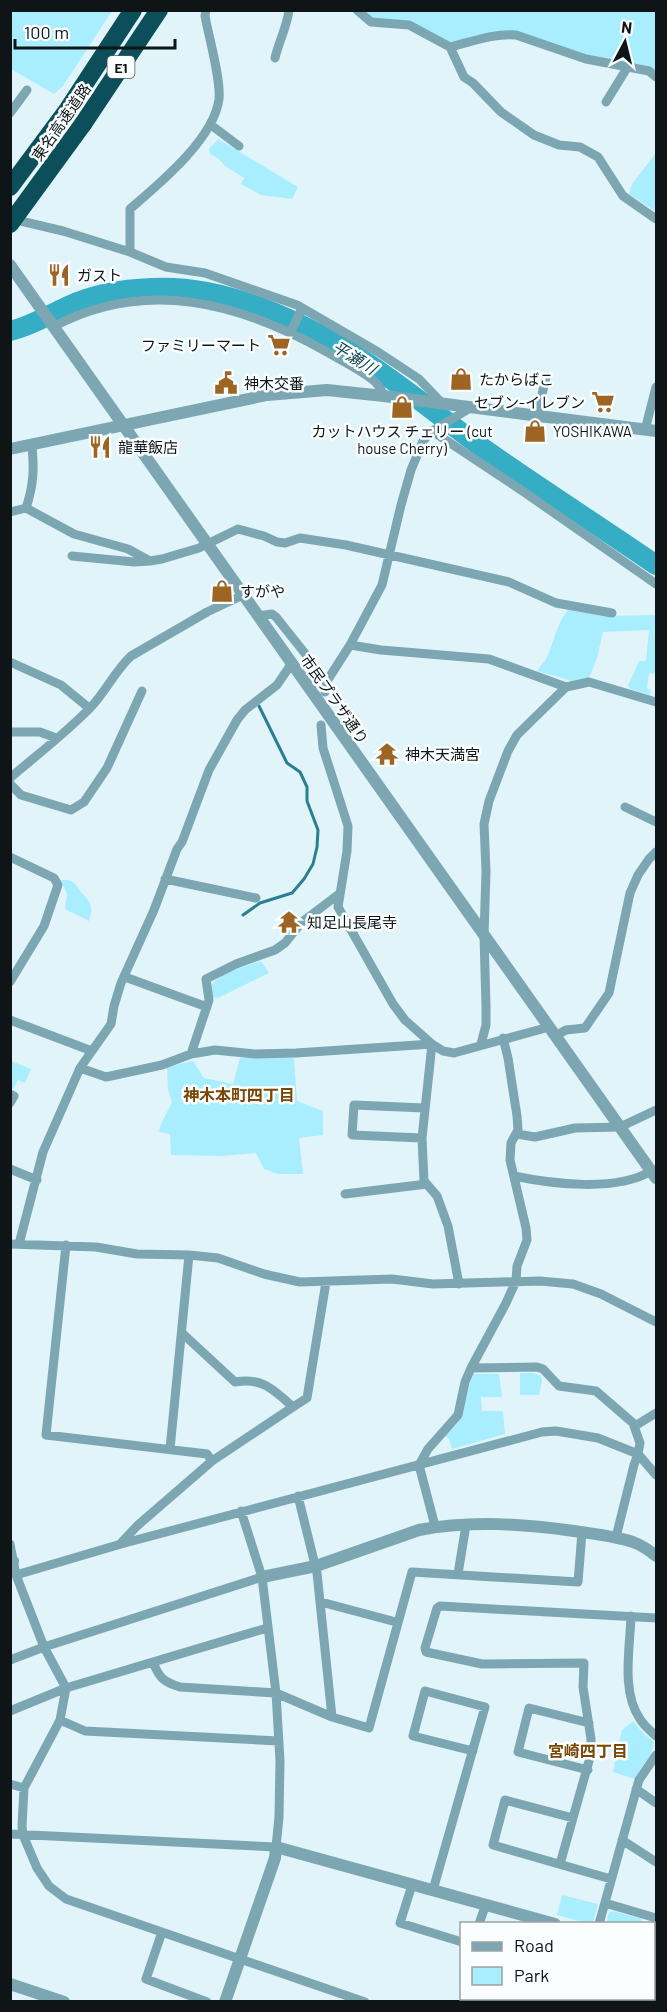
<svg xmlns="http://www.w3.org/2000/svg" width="667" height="2012" font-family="Barlow,'Noto Sans JP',sans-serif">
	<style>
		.green { fill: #a9eefe }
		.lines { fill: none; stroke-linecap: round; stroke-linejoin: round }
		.stream { stroke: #2a7f91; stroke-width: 3 }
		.river { stroke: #35adc5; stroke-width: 20 }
		.minor { stroke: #7ca7b2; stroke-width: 9 }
		.tertiary { stroke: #7ca7b2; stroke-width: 12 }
		.motorway { stroke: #0c4f5b; stroke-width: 18 }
		.motorway-bridge { stroke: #0c4f5b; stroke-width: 18 }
		.labels { text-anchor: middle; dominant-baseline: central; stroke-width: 5; stroke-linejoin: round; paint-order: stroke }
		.shield { fill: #fafeff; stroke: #565b5d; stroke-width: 1.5 }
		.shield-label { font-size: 14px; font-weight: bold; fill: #0f1517 }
		.street-label { font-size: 15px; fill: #0f1517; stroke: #fafeff }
		.poi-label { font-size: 15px; fill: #0f1517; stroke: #fafeff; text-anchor: start }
		.water-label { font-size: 16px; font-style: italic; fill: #0f434e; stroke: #fafeff }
		.neighbourhood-label { font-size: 16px; font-weight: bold; fill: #7a4602; stroke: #fafeff }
	</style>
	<rect width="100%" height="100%" fill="#e1f4f9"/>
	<path class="green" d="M11,10H112V11L63,86L54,94L11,69Z
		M362,11H656V72L591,58L516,33L454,44L410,23L369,18Z
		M218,139L298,187L292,199L261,195L241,184L244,178L225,166L219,159L210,154L209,149Z
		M656,153V212L629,194L632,184Z
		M568,610L604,616L656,615L655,674L649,673L647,688L651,691L649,695L631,689L628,686L639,661H646L649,630L603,632L597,658L589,678L572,681L537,671C540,666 543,664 546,659C554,643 556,624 568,610Z
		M61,880C77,879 75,886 83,894C92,904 93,908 89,921L65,909L67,894Z
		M261,961L269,973L218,998L213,997L210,987C220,971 244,967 261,961Z
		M240,1058H294L297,1101L323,1111V1135L299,1138L303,1174H278L264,1169L256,1153L222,1156L171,1155L170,1134L159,1132L161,1124L172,1102L168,1090L167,1067L193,1061L204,1078L233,1084Z
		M11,1061L31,1069L25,1083L18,1080L13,1089L11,1087Z
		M520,1373H533L541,1376L542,1381L539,1395H520Z
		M473,1374H499L502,1397H481L482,1411H503L505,1434L452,1449L449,1439L445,1436L458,1423Z
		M633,1721L643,1733L654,1742C654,1755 640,1767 635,1779L613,1772L622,1730Z
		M562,1895L598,1904L593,1922L586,1923L557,1915Z
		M613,1911L642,1919L641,1923L606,1924L609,1913Z"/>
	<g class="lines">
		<path class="stream" d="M243,915L260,903L292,893L304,879L313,864L317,847L318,830L307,801V787L300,772L287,763L259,706"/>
		<path class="river" d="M10,331C32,326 48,315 68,306C94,294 124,289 152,288C222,284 297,319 355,355C399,382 438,416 480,446C538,487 598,525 656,565"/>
		<path class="minor" d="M357,10L371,22L409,25L450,47L464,77L473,83L501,112L534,135L559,145L580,147L598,157L623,196L656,219
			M450,47C471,42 494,33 516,35L586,59L649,71L656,77
			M275,58C279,41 287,27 289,10
			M606,102L627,68
			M10,113L27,90
			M211,125L239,146
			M12,219L63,231L130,252L166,267L205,273L297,305L378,352L419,379L442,403
			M130,252V209C159,184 214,139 219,99C221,79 209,38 205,16L206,10
			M53,327C146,277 240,303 327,352C338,359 369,374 377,384C380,387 382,392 384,396
			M290,334L302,308
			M537,416L546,377
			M645,430L656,387
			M432,431L524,492L656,584
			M26,508L74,534L128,549L150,561L162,559L199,548L238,529L264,536L277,542L285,543L300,538L346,545L509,582L556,603L612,613
			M10,512L26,508C34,484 34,469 32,445
			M72,556L134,562L150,561
			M258,616L272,614L276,617L327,681
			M350,645L381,650L489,659L566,687L589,682L656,702
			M10,662L61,685L89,708
			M325,692L327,681L350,645L382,585L401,505L411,470L423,441L432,431L472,407
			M321,725L323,748L348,826L347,851L338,907L393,1004L405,1020L432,1044L422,1138L424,1181L437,1196L448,1226L459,1284
			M10,732H40L56,738
			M10,778C37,755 67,732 91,707C106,691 115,671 131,656L207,612L243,595
			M10,784L21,795L71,810L84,802L107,768L142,691
			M625,807L656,822
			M10,857L54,878L58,885L44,926L10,982
			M165,879L256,898
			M125,977L207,1007
			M10,1020L92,1051
			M555,1036L566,1030L585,1028L609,993L630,893L638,875L649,859L656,852
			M481,1044L486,1025V1006L484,936L486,871L484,824L489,801L508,751L517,735L566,687
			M191,1054L209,1000L206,979L236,964L275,950L285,943L302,922L339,894
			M80,1068L106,1077L162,1065L191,1054L215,1050L255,1054L296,1053L432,1044L443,1051L454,1053L549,1027
			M10,1094L14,1096L10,1103
			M517,1134L535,1137L575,1128L620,1127L656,1110
			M422,1138L352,1135L354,1105L424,1108
			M10,1169L37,1180
			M514,1176C552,1184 617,1192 651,1171
			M345,1194L427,1184
			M10,1244L96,1247L137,1254L189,1255L218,1258L264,1274L300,1282L392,1279L433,1284L540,1281L573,1284L601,1294L656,1322
			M19,1244L43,1152L80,1068L111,1024L114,1006L121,983L154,910L177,849L182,842L209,770L237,720L245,710L277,685L292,663
			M66,1245L46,1435L207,1454L212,1461L137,1526L121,1543
			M182,1333L235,1382C262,1377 274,1390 293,1407L212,1461
			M471,1368L537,1367L543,1369L559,1386L596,1391L633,1423L640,1443L638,1454L634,1465L616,1537
			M293,1407L307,1398L326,1282
			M635,1426L656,1413
			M170,1449L189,1255
			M298,1496L317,1573L332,1717
			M435,1526L419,1465L428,1449L458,1415L465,1382L471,1368L505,1305L516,1281L517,1266L527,1240L526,1228L510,1160L511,1143L518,1130L517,1116L508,1058L503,1038
			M10,1544L16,1575L44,1647L66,1688L60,1720L24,1788L22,1826L23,1835L37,1868L49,1886L66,1899L365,2002
			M458,1574L466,1525
			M16,1575L121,1544L542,1432L556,1431L598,1438L638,1454L656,1475
			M321,1602L396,1622
			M631,1616C630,1648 621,1692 640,1719C644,1726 651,1731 656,1736
			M10,1660L44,1647L262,1577
			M153,1662C159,1678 164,1682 180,1687L276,1693L332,1717L369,1728L412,1572L578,1582L582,1532
			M10,1711L66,1688L267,1628
			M60,1720L85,1731L279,1741
			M588,1770L518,1752L529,1708L589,1723
			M10,1784L24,1788
			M636,1789L656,1803
			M573,1818L505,1800L493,1845L611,1879
			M10,1834L276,1847L279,1817L280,1761L276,1693L262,1577L241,1511
			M622,1840L656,1862
			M560,1864L591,1754V1739L583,1687L584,1663L482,1664L426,1652L425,1648L437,1608L440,1606L656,1618
			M412,1885L400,1923L462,1942
			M433,1890L485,1707L425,1691L413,1736L473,1751
			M605,1903L656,1918
			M479,1924L486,1904
			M599,1924L639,1780L656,1755
			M162,1932L146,1979L207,2002
			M574,2002L575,1998"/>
		<path class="tertiary" d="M10,265L656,1178
			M10,449L267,395L327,390L384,396L656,431
			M10,1562L13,1561
			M262,1577L316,1566L419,1530C470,1520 523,1524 574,1531C594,1534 614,1536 633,1542C641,1545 650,1551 656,1556
			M654,1952H656
			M10,1984L64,2002
			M225,2002L275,1858L276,1847L555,1924"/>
		<path class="motorway" d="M83,124L159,10
			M10,187L68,109L133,10"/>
		<path class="motorway-bridge" d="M10,224L83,124"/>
	</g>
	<defs>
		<g id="restaurant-bare" transform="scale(1.8)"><path d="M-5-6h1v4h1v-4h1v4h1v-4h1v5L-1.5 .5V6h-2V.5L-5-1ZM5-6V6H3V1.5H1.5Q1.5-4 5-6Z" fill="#9e6423" stroke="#fafeff" stroke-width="2.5" paint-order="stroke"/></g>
		<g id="supermarket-bare" transform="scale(1.8)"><path d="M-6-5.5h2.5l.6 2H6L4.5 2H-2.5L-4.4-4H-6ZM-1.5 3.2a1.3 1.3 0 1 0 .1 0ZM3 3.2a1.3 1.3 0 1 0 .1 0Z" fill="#9e6423" stroke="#fafeff" stroke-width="2.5" paint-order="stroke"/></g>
		<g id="shop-bare" transform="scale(1.8)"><path d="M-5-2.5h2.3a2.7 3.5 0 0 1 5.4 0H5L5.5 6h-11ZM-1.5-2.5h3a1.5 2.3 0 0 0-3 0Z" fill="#9e6423" stroke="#fafeff" stroke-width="2.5" paint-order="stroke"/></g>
		<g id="civic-bare" transform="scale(1.8)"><path d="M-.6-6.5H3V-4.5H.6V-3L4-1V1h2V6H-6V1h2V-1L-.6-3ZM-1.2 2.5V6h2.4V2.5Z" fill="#9e6423" stroke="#fafeff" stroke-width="2.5" paint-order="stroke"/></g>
		<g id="temple-bare" transform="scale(1.8)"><path d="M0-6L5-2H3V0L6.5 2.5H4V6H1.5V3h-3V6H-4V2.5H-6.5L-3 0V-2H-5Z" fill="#9e6423" stroke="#fafeff" stroke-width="2.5" paint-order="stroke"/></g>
	</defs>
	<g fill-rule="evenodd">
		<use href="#restaurant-bare" x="59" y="275"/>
		<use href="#supermarket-bare" x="279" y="345"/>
		<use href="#shop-bare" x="461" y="379"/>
		<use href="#civic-bare" x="226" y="383"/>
		<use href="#supermarket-bare" x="603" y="402"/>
		<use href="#shop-bare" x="402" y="407"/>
		<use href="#shop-bare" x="535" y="431"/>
		<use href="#restaurant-bare" x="100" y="447"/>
		<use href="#shop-bare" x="222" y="591"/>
		<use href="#temple-bare" x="387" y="754"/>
		<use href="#temple-bare" x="289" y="922"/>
	</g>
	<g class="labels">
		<rect class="shield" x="107.5" y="56" width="27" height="22" rx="4.5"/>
		<g class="shield-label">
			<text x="121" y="67">E1</text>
		</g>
		<g class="street-label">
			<text transform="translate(61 122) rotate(-55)">東名高速道路</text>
			<text transform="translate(335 699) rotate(55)">市民プラザ通り</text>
		</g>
		<g class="poi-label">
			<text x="77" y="275">ガスト</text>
			<text x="261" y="345" text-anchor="end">ファミリーマート</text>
			<text x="479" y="379">たからばこ</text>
			<text x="244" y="383">神木交番</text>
			<text x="585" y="402" text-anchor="end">セブン-イレブン</text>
			<text x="402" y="431" text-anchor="middle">カットハウス チェリー (cut<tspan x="402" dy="17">house Cherry)</tspan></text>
			<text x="553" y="431">YOSHIKAWA</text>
			<text x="118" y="447">龍華飯店</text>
			<text x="240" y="591">すがや</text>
			<text x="405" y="754">神木天満宮</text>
			<text x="307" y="922">知足山長尾寺</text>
		</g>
		<g class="water-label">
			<text transform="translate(355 357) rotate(32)">平瀬川</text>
		</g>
		<g class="neighbourhood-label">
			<text x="239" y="1094">神木本町四丁目</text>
			<text x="588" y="1750">宮崎四丁目</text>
		</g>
	</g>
	<rect width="667" height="2012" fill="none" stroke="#0f1517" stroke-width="24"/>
	<rect x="460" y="1922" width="195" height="78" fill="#fafeff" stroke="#9ca1a2" stroke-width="1.5"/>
	<rect x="472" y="1942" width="30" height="9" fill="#7ca7b2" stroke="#9ca1a2" stroke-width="1.5"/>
	<text x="514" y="1952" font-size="18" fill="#0f1517">Road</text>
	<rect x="472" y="1967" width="30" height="18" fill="#a9eefe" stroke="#9ca1a2" stroke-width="1.5"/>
	<text x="514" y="1982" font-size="18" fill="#0f1517">Park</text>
	<g transform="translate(625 42) rotate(7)" stroke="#fafeff" stroke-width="4.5" paint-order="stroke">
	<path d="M0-4.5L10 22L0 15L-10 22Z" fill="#0f1517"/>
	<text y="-9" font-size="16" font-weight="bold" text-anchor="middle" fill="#0f1517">N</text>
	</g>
	<path d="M15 39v9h160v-9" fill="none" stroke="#0f1517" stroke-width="3"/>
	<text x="24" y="39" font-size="18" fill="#0f1517" stroke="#fafeff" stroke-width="4.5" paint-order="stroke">100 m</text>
</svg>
